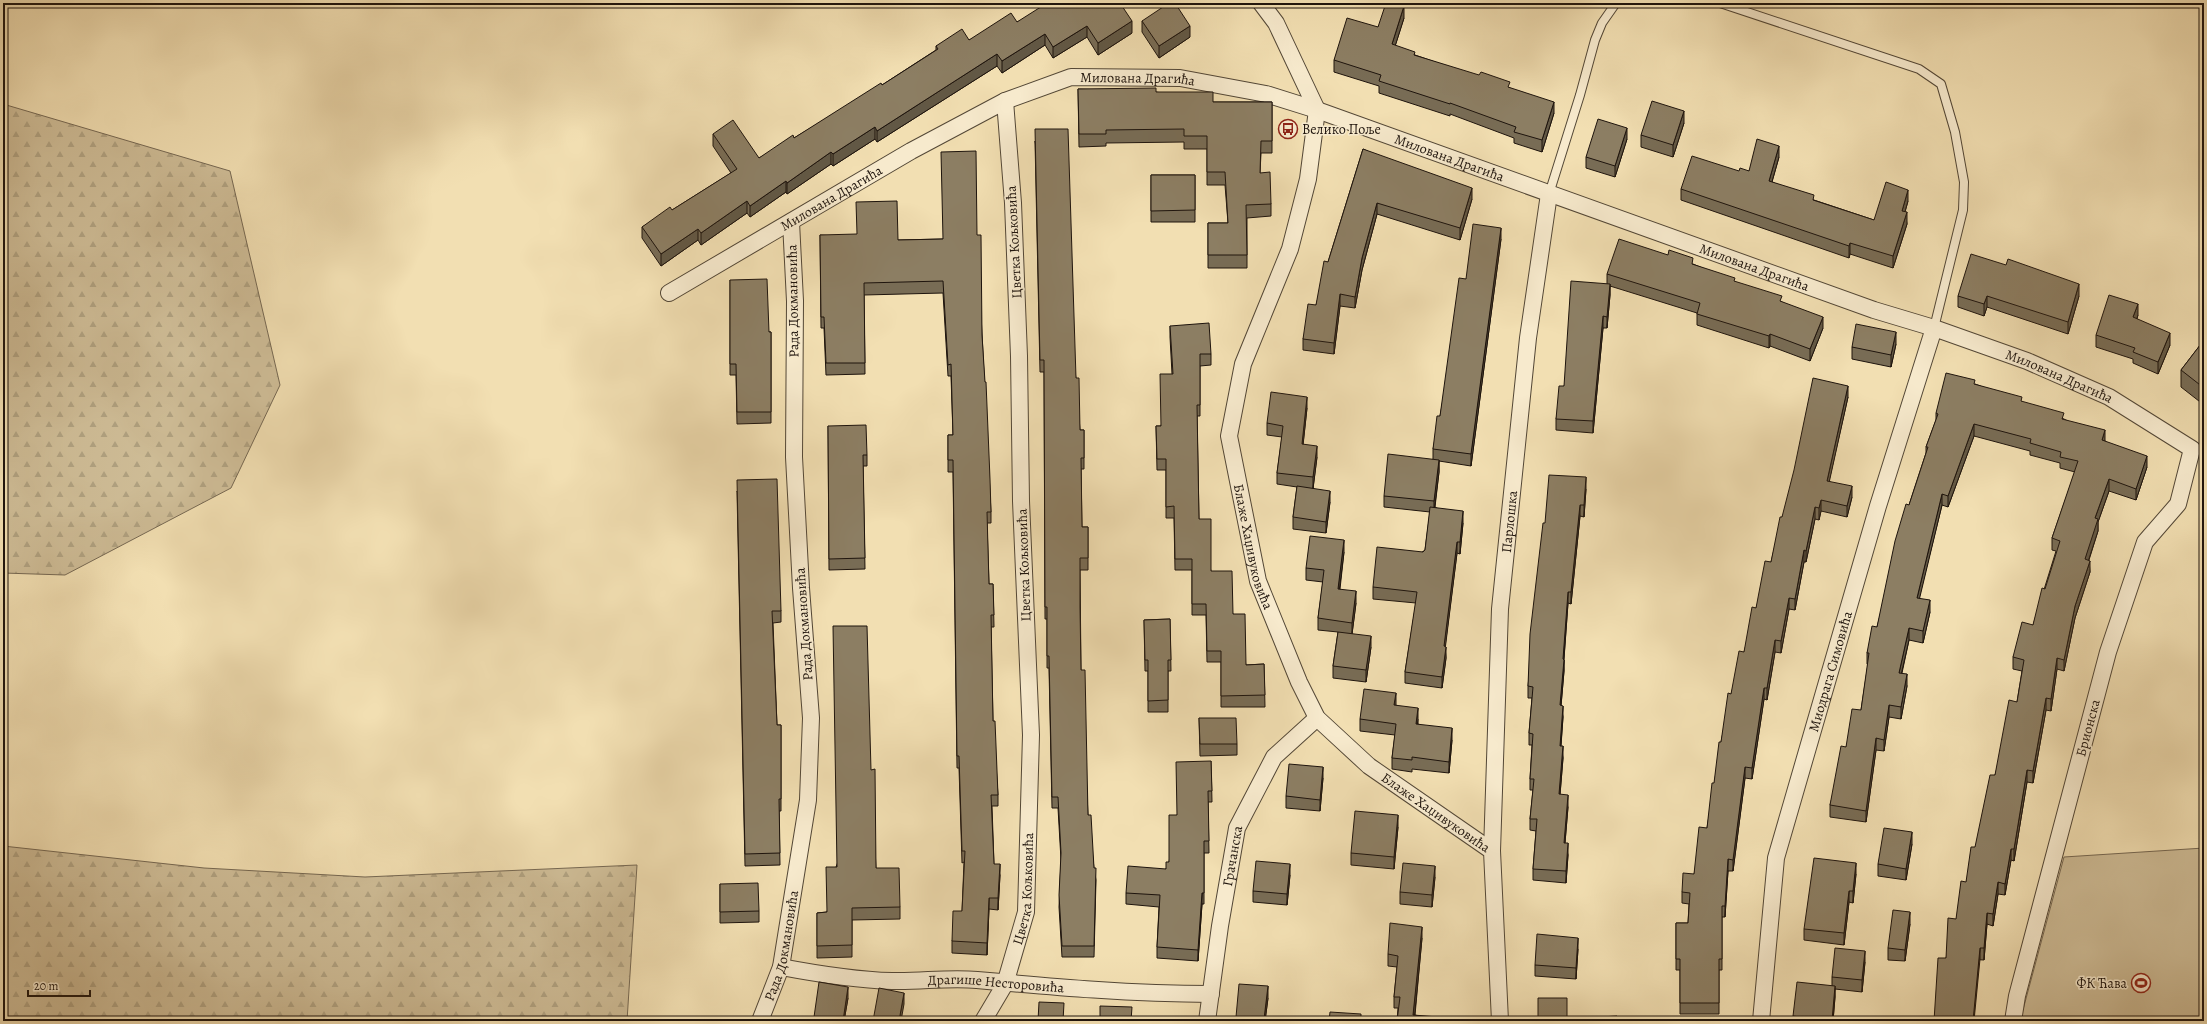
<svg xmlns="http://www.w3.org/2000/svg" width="2207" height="1024" font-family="Alegreya,serif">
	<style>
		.grass { fill: #cebc96; stroke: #766852 }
		.forest { fill: url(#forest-firs); stroke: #766852 }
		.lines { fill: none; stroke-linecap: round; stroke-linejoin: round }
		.lane-casing { stroke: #534736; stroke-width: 10 }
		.street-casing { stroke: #534736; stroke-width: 18 }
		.lane { stroke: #f7eacd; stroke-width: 8 }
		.street { stroke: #f7eacd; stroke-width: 16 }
		.wall { fill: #786c55; stroke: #1e140d }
		.shaded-wall { fill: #625845; stroke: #1e140d }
		.building { fill: #8c7e63; stroke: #1e140d }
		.labels { text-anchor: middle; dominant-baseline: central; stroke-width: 3; stroke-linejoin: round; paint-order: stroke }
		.street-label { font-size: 14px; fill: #1e140d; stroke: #f7eacd }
		.poi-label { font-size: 14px; fill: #1e140d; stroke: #f7eacd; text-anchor: start }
	</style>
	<defs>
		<pattern id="forest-firs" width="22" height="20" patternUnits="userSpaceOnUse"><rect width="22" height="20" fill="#cebc96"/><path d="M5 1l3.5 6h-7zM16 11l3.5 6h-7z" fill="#b0a180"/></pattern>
	</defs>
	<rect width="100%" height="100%" fill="#f2dfb2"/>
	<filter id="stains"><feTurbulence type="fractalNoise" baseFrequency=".005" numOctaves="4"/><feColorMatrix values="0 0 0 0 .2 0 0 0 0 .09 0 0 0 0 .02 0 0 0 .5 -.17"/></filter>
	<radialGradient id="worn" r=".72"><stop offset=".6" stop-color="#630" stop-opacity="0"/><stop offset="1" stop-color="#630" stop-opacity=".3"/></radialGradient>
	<path class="grass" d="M2204,848V1021H2020L2064,857Z"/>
	<path class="forest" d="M3,104L230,171L280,385L231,488L65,575L3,573Z
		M3,846L204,868L365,877L637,865L627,1021H3Z"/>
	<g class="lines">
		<g class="lane-casing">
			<path id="lane" d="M1720,3L1919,69L1941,84L1955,132L1964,182L1963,210L1934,328
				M1549,194L1580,95L1595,40L1602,23L1616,3"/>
		</g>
		<g class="street-casing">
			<g id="street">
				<path id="s1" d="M1261,3L1276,23L1317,110L1308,179L1290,249L1243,364L1229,436L1258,581L1299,682L1317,718L1369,766L1492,851L1500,1021"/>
				<path id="s2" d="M669,293L911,151L1005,101L1071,77L1180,78L1266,94L1317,110L1874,310L1934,328L2027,361L2109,397L2192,449L2178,504L2145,542L2108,652L2017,996L2013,1021"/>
				<path id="s3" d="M1492,851L1500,609L1528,338L1549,194"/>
				<path id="s4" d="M781,967C818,974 855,980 892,981C920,982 949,977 977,980C1055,987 1133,994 1211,994"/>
				<path id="s5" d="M760,1021L781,967L808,800L811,718L801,588L794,457L795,301L791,222"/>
				<path id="s6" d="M983,1021L1005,984L1026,912L1031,735L1021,501L1019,356L1013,203L1005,101"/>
				<path id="s7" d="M1207,1021L1220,926L1237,828L1274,757L1317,718"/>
				<path id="s8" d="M1761,1021L1776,858L1878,506L1934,328"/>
			</g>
		</g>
		<use href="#lane" class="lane"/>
		<use href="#street" class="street"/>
	</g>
	<path class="wall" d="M1062,5L1132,33L1098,55L1087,37L1053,58L1045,45L1002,73L997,66L877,142L875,139L833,166L831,164L787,194L786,192L750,217L747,213L701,245L698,240L661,266L642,238V227L672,210L731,173L713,146V134L759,158L794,138L882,85L936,50V46L969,40Z
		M1404,18L1395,46L1415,55L1510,88L1554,113L1542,152L1514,143V138L1450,114V116L1379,93V86L1334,72V60L1378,27Z
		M1142,21L1190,37L1159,58L1142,32Z
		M1078,89L1156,92L1213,102H1272V153H1261L1260,173L1271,204V216L1247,218V268H1208V223H1228L1225,185H1207V149H1184V142L1106,143V146L1079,147Z
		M1684,123L1673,157L1641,147V135Z
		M1627,139L1615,177L1586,168V157Z
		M1035,141L1076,378L1080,430H1084V469H1081L1082,527H1088V570H1080L1081,670L1088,815L1094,868L1096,880L1094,957H1062L1059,907L1061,860L1058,808H1052L1049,668H1047V619H1045L1044,372H1040Z
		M1363,149L1472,199L1460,240L1377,214L1362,270L1355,308L1340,306L1334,354L1303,350V339L1316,305L1328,262Z
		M1779,157L1772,182L1814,200L1874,220L1908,201L1905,212L1907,224L1893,268L1850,254L1849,258L1681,200V189L1749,171Z
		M1151,175H1195V222H1151Z
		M820,235L898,240L943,239L977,235L991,512V523H987L989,584H993L994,627H991L993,721L998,795V806H992L994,864L1000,875L998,910L989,909L987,955L952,953V941L962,911L964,862L962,863L959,768H957L953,472H948V435H953L951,376H948L943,293L864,295L865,374L826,375L824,328H821Z
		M1501,239L1471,466L1439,461V472L1435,507L1463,523L1460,554L1457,553L1445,647L1446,658L1442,688L1405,683V672L1416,603L1373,599V587L1425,550L1430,512L1384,507V496L1433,459V449L1440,416L1466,279Z
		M1693,264L1782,302L1823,328L1810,361L1770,346L1769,348L1697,325V313L1610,286V295L1607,328H1603L1593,433L1556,430V419L1564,386L1607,284V274Z
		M730,280L769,332H771V423L737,424L736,375H730Z
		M1958,296H2079L2068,334L1987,307L1984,316L1958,307Z
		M2138,315L2137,319L2170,345L2158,374L2133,363V359L2096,347V335Z
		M1170,326L1211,354V365L1200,366V416H1197L1199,519L1211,571L1233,614L1246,665L1264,664L1265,707H1221V662H1207L1206,615H1192V570H1175L1174,518H1166V470H1157L1156,426H1161L1172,374L1170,337Z
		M2204,340V405L2181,387V370Z
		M1896,344L1891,367L1852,359V347Z
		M1975,384L2022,402L2064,419L2105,441L2147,467L2136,500L2109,491L2098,522V531L2089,560L2090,572L2075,618L2064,671L2057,669L2051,711L2046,710L2033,783L2027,782L2014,861L2011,860L2005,895L1998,894L1993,926L1987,924L1984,960L1946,958L1995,775L2017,702L2022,671L2013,669V657L2033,625L2056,551L2052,550V538L2075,472L2060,468V463L2030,455V451L1974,436L1948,507L1942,505L1919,598L1930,612L1923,643L1909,640L1902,673L1907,686L1901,719L1889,717L1884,751L1876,750L1866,822L1830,817V805L1846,747L1861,710L1868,664H1867V653L1877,627L1909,505L1926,453V447L1936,420V413Z
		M1848,397L1829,481L1852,497L1847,517L1821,511L1819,520L1815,519L1806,562H1804L1795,610L1789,609L1781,653L1775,652L1767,700L1764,699L1752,779L1745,778L1733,871H1728L1725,917H1722V970H1719V1014H1680V970H1676V923H1688L1689,904L1682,903V892L1694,874L1707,828L1721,742L1731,694L1744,652L1756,608L1771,562L1782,517Z
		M1307,408L1303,444L1317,457L1313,488L1330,502L1326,533L1293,529V517L1297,487L1277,484V473L1282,437L1267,435V423Z
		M828,426L867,455V466H863L865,569L829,570Z
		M1586,489L1584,517L1580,516L1571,604L1568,603L1564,659V671L1561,706L1563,717L1561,746L1563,758L1560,795L1568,807L1565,843L1568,855L1566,883L1533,880V869L1536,831L1530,830V819L1533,790H1530V779L1532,745H1529V733L1532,698H1528V686L1545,523Z
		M737,491L781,611V622L773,623L777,725H781V811H779L780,865L745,866Z
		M1344,552L1340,589L1356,603L1352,634L1371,647L1366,682L1333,678V666L1338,632L1318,630V618L1323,582L1306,580V568Z
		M1170,619L1171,671H1168V712H1148V671H1145L1144,620Z
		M1396,705L1418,719V724L1452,740L1449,773L1412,769V772L1392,769V758L1395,735L1360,731V719Z
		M1199,718L1237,744V755L1200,756Z
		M1211,761L1212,802H1208L1209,853H1204V904H1202L1198,961L1157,958V947L1159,907L1126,904V893L1166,869L1169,862L1177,815Z
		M871,770L876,868L900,907V919L852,920V957L817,958V913L827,912L836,867Z
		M1323,778L1320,811L1286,808V796Z
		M1398,827L1394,869L1351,865V853Z
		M1912,844L1906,880L1878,876V864Z
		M1856,874L1853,903L1849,902L1844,945L1804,940V929Z
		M1290,875L1287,905L1253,902V891Z
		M1435,877L1432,907L1400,904V892Z
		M720,884L759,911V922L720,923Z
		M1910,924L1905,961L1888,960V948Z
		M1422,938L1415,1015L1438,1021H1397L1398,1008H1394V997L1397,967L1388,966V954Z
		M1578,949L1576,979L1535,976V965Z
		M1865,962L1862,992L1835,989V997L1833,1021H1793V1016L1832,986V977Z
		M848,998L844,1021H814V1017Z
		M1268,998L1265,1021H1236V1017Z"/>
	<path class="shaded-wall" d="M1404,6V18L1392,56V44Z
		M1132,21V33L1098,55V43Z
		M1087,26V37L1053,58V47Z
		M1190,26V37L1159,58V46Z
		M1045,34V45L1002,73V61Z
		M997,54V66L877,142V131Z
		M1554,102V113L1542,152V140Z
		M1684,111V123L1673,157V145Z
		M875,127V139L833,166V154Z
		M1627,128V139L1615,177V166Z
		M1779,146V157L1769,192V181Z
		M831,152V164L787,194V183Z
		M786,181V192L750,217V206Z
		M1472,188V199L1460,240V228Z
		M1908,190V201L1902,222V211Z
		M747,201V213L701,245V233Z
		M1377,203V214L1362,270L1355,308V297L1362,258Z
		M1907,212V224L1893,268V256Z
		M1501,228V239L1471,466V454Z
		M698,229V240L661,266V254Z
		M1850,243V254L1849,258V246Z
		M1610,284V295L1607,328V317Z
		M2079,284V296L2068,334V322Z
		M1340,294V306L1334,354V343Z
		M1987,296V307L1984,316V304Z
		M2138,304V315L2133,329V317Z
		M1603,316V328L1593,433V421Z
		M1823,317V328L1810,361V349Z
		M1896,332V344L1891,367V355Z
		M2170,333V345L2158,374V362Z
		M1770,334V346L1769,348V336Z
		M1848,386V397L1827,492V481Z
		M1307,397V408L1302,455V444Z
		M1974,424V436L1948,507V496Z
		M2105,430V441L2102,440Z
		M1317,446V457L1313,489V477Z
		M2147,456V467L2136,500V489Z
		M1439,460V472L1434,512V501Z
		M1586,477V489L1584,517V505Z
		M2109,479V491L2098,522V531L2085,571V559L2095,518Z
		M1852,486V497L1847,517V506Z
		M1330,491V502L1326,533V522Z
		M1942,494V505L1917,609V598Z
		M1821,500V511L1819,520V508Z
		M1580,505V516L1571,604V592Z
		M1815,507V519L1806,562V551Z
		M1463,511V523L1460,554V542Z
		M1344,540V552L1338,600V589Z
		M1457,542V553L1444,658V646Z
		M1804,550V562L1795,610V599Z
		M2090,561V572L2075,618L2064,671V660L2075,606Z
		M1356,591V603L1352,634V623Z
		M1568,592V603L1563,671V659Z
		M1789,598V609L1781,653V641Z
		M1930,600V612L1923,643V631Z
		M1909,628V640L1899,684V673Z
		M1371,636V647L1366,682V670Z
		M1775,640V652L1767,700V688Z
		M1446,647V658L1442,688V677Z
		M2057,658V669L2051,711V699Z
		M1564,660V671L1560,717V705Z
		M1907,674V686L1901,719V707Z
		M1764,688V699L1752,779V768Z
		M1396,693V704L1394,716V705Z
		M2046,698V710L2033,783V771Z
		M1889,705V717L1884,751V740Z
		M1563,706V717L1560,757V746Z
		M1418,708V719L1416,736V724Z
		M1452,728V740L1449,773V762Z
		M1876,738V750L1866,822V811Z
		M1563,746V758L1559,806V794Z
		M1323,767V778L1320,811V800Z
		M1745,767V778L1733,871V860Z
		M2027,770V782L2014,861V849Z
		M1568,795V807L1564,854V843Z
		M1398,815V827L1394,869V857Z
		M1912,832V844L1906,880V869Z
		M1568,843V855L1566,883V871Z
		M2011,849V860L2005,895V884Z
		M1728,859V871L1725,917V906Z
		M1856,863V874L1853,903V891Z
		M1000,864V875L998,910V898Z
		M1290,864V875L1287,905V894Z
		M1435,866V877L1432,907V895Z
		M1998,882V894L1993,926V914Z
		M1849,891V902L1844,945V933Z
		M1202,893V904L1198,961V950Z
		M989,898V909L987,955V943Z
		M1910,912V924L1905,961V950Z
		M1987,913V924L1984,960V948Z
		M1422,927V938L1414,1021L1413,1015Z
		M1578,938V949L1576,979V968Z
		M1980,948V959L1974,1021H1973Z
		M1865,951V962L1862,992V980Z
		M1268,986V998L1265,1021H1264Z
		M1835,986V997L1833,1021H1832Z
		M848,987V998L844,1021H843Z
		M904,993V1004L901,1021H899Z"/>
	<path class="building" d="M1047,3H1060L1062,5L1065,3H1120L1132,21L1098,43L1087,26L1053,47L1045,34L1002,61L997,54L877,131L875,127L833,154L831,152L787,183L786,181L750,206L747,201L701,233L698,229L661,254L642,227L670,207L672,210L737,169L713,134L733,120L759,158L793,135L794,138L881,83L882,85L938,49L936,46L962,29L969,40L1011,13L1017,22Z
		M1169,3H1175L1190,26L1159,46L1142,21Z
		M1386,3H1394L1404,6L1392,44L1415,52L1414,55L1479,75L1481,72L1510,82L1508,87L1554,102L1542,140L1514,132L1516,127L1450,103V104L1379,81L1381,75L1334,60L1347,18L1378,27Z
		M1156,88V92H1213V102H1272V141H1261L1260,173L1270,172L1271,204L1246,205L1247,255H1208V223H1228L1225,172H1207V136H1184V129L1106,130V134H1079L1078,89Z
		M1652,101L1684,111L1673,145L1641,135Z
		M1598,119L1627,128L1615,166L1586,157Z
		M1035,129H1068L1076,378H1079L1080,430H1084V458H1081L1082,527H1088V558H1080V607L1081,670H1085L1088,815H1091L1094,868H1096L1094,946H1062L1059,895L1061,853L1058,797H1052L1049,656H1047V607H1045L1044,360H1040Z
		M1757,139L1779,146L1769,181L1814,195L1813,200L1874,220L1886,182L1908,190L1902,211L1907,212L1893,256L1850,243L1849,246L1681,189L1692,156L1739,171L1740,168L1749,171Z
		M1363,149L1472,188L1460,228L1377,203L1362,258L1355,297L1340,294L1334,343L1303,339L1308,304L1316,305L1324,261L1328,262Z
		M976,151L977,235H981L982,335L985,382H986L990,479L991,512H987L989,584H993L994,615H991L993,721H995L998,795H991L994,864H1000L998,898H989L987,943L952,941L953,911H962L965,851H962L959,756H957L953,460H948V435H953L951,364L948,365L943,281L864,283L865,363H826L824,317H821L820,235L857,234L856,202L897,201L898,240L943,239L941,152Z
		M1151,175H1195V210L1151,211Z
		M1473,224L1501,228L1471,454L1433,449L1437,416H1440L1459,278L1466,279Z
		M1619,239L1668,255L1669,250L1693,258L1692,264L1735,278L1734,281L1782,296L1780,301L1823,317L1810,349L1770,334L1769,336L1697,314L1700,303L1607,274Z
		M1971,254L2006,265L2008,259L2079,284L2068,322L1987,296L1984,304L1958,296Z
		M767,279L769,332H771V412H737L736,364H730V280Z
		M1571,281L1610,284L1607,317L1603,316L1593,421L1556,419L1559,386H1564Z
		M2109,295L2138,304L2133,317L2170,333L2158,362L2133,352L2135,348L2096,335Z
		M1209,323L1211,354H1200V405H1197L1199,519H1211V571H1232L1233,614H1245L1246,665L1264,664L1265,695L1221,696V651H1207L1206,604H1192V559H1175L1174,506L1166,507V459H1157L1156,426H1161L1160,374H1173L1170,326Z
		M1856,324L1896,332L1891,355L1852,347Z
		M2204,340V388L2181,370Z
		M1946,373L1975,380L1974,384L2022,397L2021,401L2064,413L2062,419L2105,430L2102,440L2147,456L2136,489L2109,479L2095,518L2098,519L2085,559L2090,561L2075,606L2064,660L2057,658L2051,699L2046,698L2033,771L2027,770L2014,849H2011L2005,884L1998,882L1993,914L1987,913L1984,948H1980L1973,1021H1934L1938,958H1946L1948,918L1956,919L1961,881L1966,882L1971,847H1975L1990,775H1995L2009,700L2017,702L2024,660L2013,657L2022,622L2033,625L2042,588L2045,589L2060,541L2052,538L2078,461L2060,457L2061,452L2030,443L2031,439L1974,424L1948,496L1942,494L1917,598L1930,600L1923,631L1909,628L1899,673L1907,674L1901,707L1889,705L1884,740L1876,738L1866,811L1830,805L1841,746L1846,747L1852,709L1861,710L1869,653H1867L1872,626L1877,627L1895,541L1906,504L1909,505L1928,447H1926L1938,414L1936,413Z
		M1813,378L1848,386L1827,481L1852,486L1847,506L1821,500L1819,508L1815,507L1806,551L1804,550L1795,599L1789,598L1781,641L1775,640L1767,688H1764L1752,768L1745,767L1733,860L1728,859L1725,906H1722V959H1719V1003H1680V959H1676V923H1688L1690,893L1682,892L1683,873L1694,874L1699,827L1707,828L1712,783H1714L1719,742H1721L1728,693L1731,694L1739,651L1744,652L1752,607L1756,608L1765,561L1771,562L1780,517H1782L1794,470Z
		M1271,392L1307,397L1302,444L1317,446L1313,477L1277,473L1283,426L1267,423Z
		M866,425L867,455H863L865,558L829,559L828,426Z
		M1388,454L1439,460L1434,501L1384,496Z
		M1549,475L1586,477L1584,505H1580L1571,592H1568L1563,659L1564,660L1560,705L1563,706L1560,746H1563L1559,794L1568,795L1564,843H1568L1566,871L1533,869L1537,819H1530L1534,779H1530L1533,734L1529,733L1533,687L1528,686L1530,634L1543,523H1545Z
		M777,479L781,611H772L777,725H781V799H779L780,853L745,854L737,480Z
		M1297,486L1330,491L1326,522L1293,517Z
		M1430,507L1463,511L1460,542H1457L1444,646L1446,647L1442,677L1405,672L1417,592L1373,587L1377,547L1423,552L1425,550Z
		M1310,536L1344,540L1338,589L1356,591L1352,623L1318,618L1324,570L1306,568Z
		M1170,619L1171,660H1168V700L1148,701V660H1145L1144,620Z
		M833,626H867L871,770L875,769L876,868H899L900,907L852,908V945L817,946V913L827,912L826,867H837Z
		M1338,632L1371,636L1366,670L1333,666Z
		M1364,689L1396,693L1394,705L1418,708L1416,724L1452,728L1449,762L1412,757V760L1392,758L1396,724L1360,719Z
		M1199,718H1236L1237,744H1200Z
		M1211,761L1212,791H1208L1209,841H1204V893H1202L1198,950L1157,947L1160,895L1126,893L1128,866L1166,869V862H1169V815H1177L1176,762Z
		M1289,764L1323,767L1320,800L1286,796Z
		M1355,811L1398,815L1394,857L1351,853Z
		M1884,828L1912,832L1906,869L1878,864Z
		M1814,858L1856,863L1853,891H1849L1844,933L1804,929Z
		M1256,861L1290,864L1287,894L1253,891Z
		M1403,863L1435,866L1432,895L1400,892Z
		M758,883L759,911L720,912V884Z
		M1893,910L1910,912L1905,950L1888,948Z
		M1390,923L1422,927L1413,1015L1438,1017L1437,1021H1397L1400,997H1394L1398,956L1388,954Z
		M1537,934L1578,938L1576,968L1535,965Z
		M1835,948L1865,951L1862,980L1832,977Z
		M819,982L848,987L843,1021H837L814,1017Z
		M1797,982L1835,986L1832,1021H1805L1806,1018L1793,1016Z
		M1239,984L1268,986L1264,1019L1236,1017Z
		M879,988L904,993L899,1021H873Z
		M1538,998H1567V1019L1617,1016L1618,1021H1513V1017H1538Z
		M1039,1002L1064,1003L1063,1021H1038Z
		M1100,1006L1132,1007L1131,1021H1100Z
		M1330,1012L1361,1014V1021H1329Z
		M780,1017L807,1021H780Z"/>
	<defs>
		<g id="bus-ring" transform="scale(1)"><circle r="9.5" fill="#f7eacd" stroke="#8f2418" stroke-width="1.5"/><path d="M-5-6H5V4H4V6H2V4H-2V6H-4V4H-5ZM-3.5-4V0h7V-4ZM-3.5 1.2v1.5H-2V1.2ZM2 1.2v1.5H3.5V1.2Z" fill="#8f2418"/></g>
		<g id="stadium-ring" transform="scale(1)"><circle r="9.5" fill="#f7eacd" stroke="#8f2418" stroke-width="1.5"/><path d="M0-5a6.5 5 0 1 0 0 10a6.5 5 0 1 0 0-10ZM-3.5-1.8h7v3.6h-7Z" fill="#8f2418"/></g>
	</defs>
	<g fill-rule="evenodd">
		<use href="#bus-ring" x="1288" y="129"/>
		<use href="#stadium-ring" x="2141" y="983"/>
	</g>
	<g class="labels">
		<g class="street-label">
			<text stroke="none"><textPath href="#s2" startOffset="524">Милована Драгића</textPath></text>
			<text stroke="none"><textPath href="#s2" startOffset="848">Милована Драгића</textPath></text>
			<text stroke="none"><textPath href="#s2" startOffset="188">Милована Драгића</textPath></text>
			<text transform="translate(1014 242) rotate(-93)">Цветка Кољковића</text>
			<text stroke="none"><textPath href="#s2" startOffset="1172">Милована Драгића</textPath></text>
			<text transform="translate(793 301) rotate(-91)">Рада Докмановића</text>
			<text stroke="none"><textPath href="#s2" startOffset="1496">Милована Драгића</textPath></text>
			<text stroke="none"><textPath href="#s3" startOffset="330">Парлошка</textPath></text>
			<text stroke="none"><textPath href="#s1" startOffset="574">Блаже Хаџивуковића</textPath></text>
			<text transform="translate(1024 565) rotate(-92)">Цветка Кољковића</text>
			<text transform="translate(804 624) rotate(-94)">Рада Докмановића</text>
			<text stroke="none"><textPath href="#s8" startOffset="358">Миодрага Симовића</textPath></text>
			<text transform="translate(2088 728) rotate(-75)">Брионска</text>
			<text stroke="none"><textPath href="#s1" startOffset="910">Блаже Хаџивуковића</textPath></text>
			<text stroke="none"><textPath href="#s7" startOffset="167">Грачанска</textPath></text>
			<text stroke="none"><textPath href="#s6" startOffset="141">Цветка Кољковића</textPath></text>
			<text stroke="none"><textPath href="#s5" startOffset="79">Рада Докмановића</textPath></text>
			<text stroke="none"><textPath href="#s4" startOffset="216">Драгише Несторовића</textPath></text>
		</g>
		<g class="poi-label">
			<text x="1302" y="129">Велико Поље</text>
			<text x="2127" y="983" text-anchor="end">ФК Ћава</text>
		</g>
	</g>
	<rect width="2207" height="1024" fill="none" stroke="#f2dfb2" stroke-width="16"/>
	<rect x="4" y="4" width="2199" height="1016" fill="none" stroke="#1e140d" stroke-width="2"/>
	<rect x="8" y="8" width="2191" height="1008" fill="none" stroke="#1e140d"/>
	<path d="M28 990v6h62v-6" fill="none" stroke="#1e140d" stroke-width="2"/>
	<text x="34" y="990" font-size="12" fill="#1e140d" stroke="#f7eacd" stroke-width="3" paint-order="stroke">20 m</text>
	<rect width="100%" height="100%" filter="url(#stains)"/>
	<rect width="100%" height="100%" fill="url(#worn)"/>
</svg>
